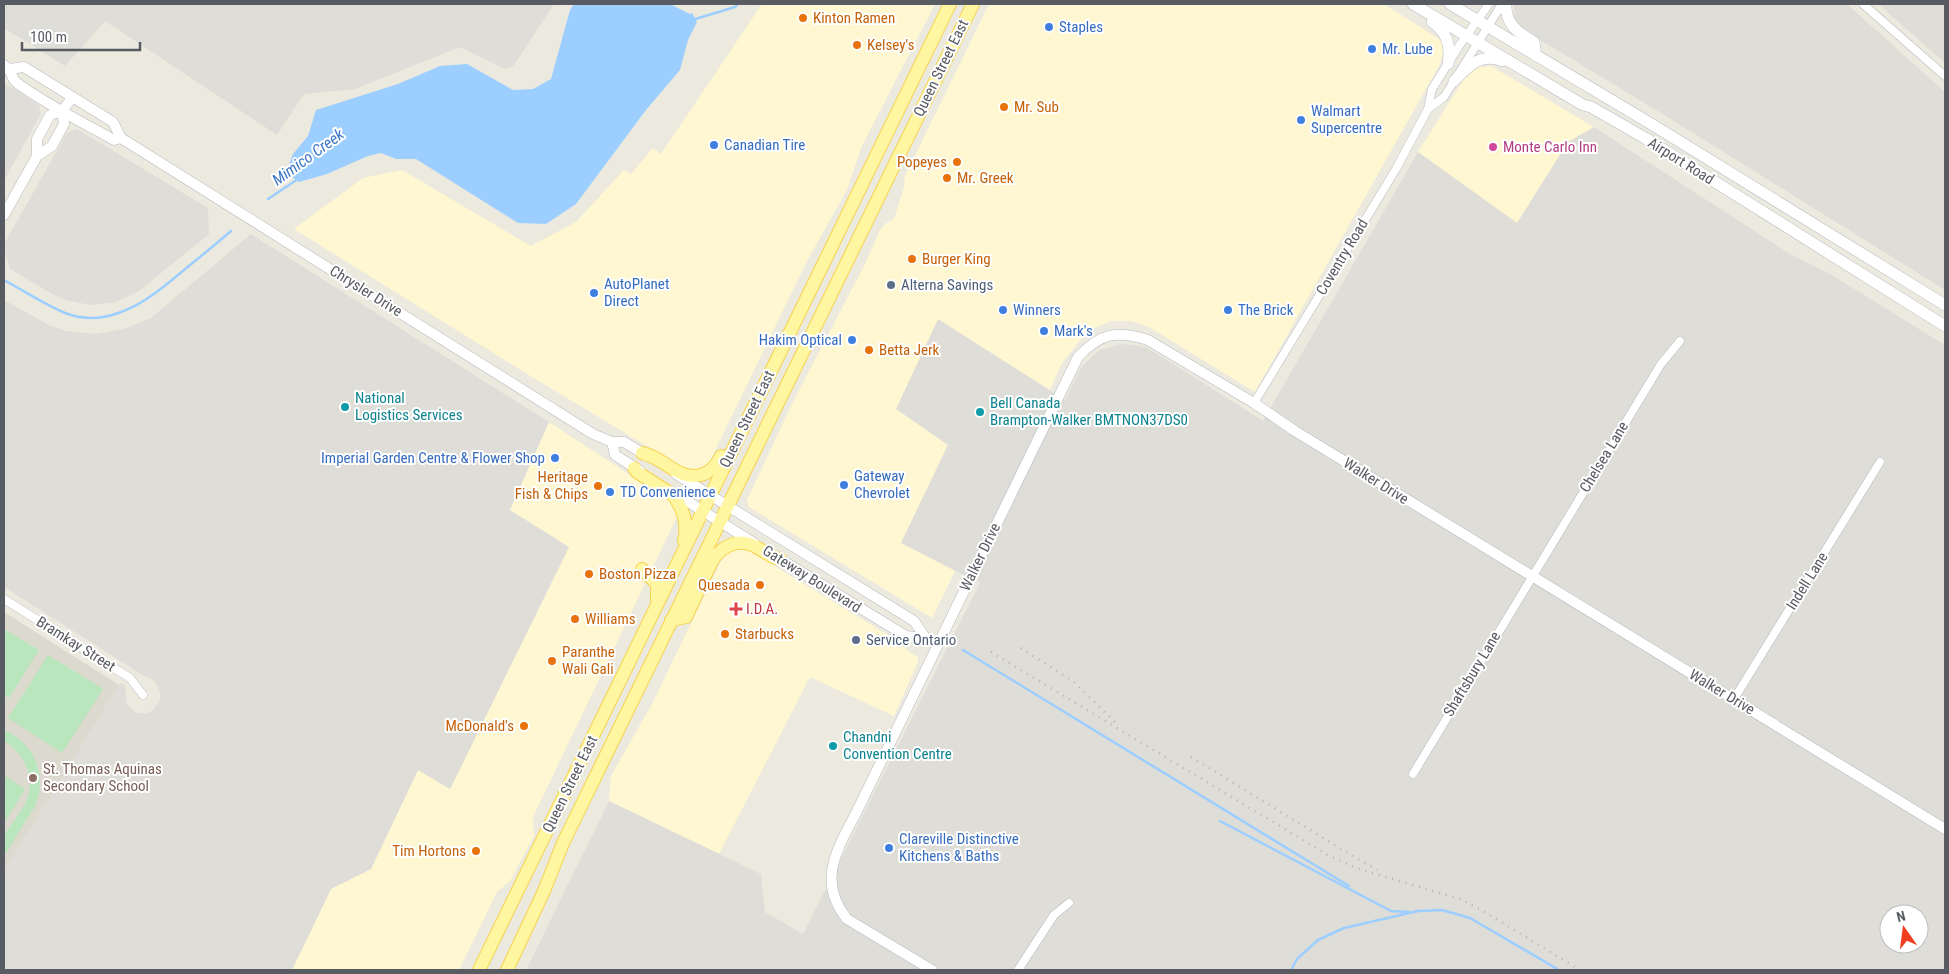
<svg xmlns="http://www.w3.org/2000/svg" width="1949" height="974" font-family="'Roboto Condensed',sans-serif">
	<style>
		.commercial { fill: #fff7d1 }
		.industrial { fill: #dfddd7; fill-rule: evenodd }
		.education { fill: #dcd9ce }
		.green { fill: #b9e6bc }
		.water { fill: #9cceff }
		.lines { fill: none; stroke-linecap: round; stroke-linejoin: round }
		.stream { stroke: #9cceff; stroke-width: 2.5 }
		.minor-casing { stroke: #b7b9bf; stroke-width: 9 }
		.tertiary-casing { stroke: #b7b9bf; stroke-width: 11 }
		.secondary-casing { stroke: #b8bbc2; stroke-width: 12 }
		.primary-casing { stroke: #f7d24d; stroke-width: 14 }
		.minor { stroke: #fff; stroke-width: 8 }
		.tertiary { stroke: #fff; stroke-width: 10 }
		.secondary { stroke: #fff; stroke-width: 11 }
		.primary { stroke: #fff6a1; stroke-width: 12 }
		.rail { stroke: #b3b4b4; stroke-width: 2.5; stroke-dasharray: 1 6; stroke-linecap: butt }
		.food-dot { fill: #e8710a; stroke: #fff; stroke-width: 2 }
		.shop-dot { fill: #3f7fe0; stroke: #fff; stroke-width: 2 }
		.hotel-dot { fill: #d1479c; stroke: #fff; stroke-width: 2 }
		.service-dot { fill: #5c6f8a; stroke: #fff; stroke-width: 2 }
		.culture-dot { fill: #0f9aa8; stroke: #fff; stroke-width: 2 }
		.health-dot { fill: #e0444e; stroke: #fff; stroke-width: 2 }
		.education-dot { fill: #8d6e63; stroke: #fff; stroke-width: 2 }
		.labels { text-anchor: middle; dominant-baseline: central; stroke-width: 4; stroke-linejoin: round; paint-order: stroke }
		.food-label { font-size: 15px; fill: #c56008; stroke: #fff; text-anchor: start }
		.shop-label { font-size: 15px; fill: #366cbe; stroke: #fff; text-anchor: start }
		.street-label { font-size: 15px; fill: #585b61; stroke: #fff }
		.hotel-label { font-size: 15px; fill: #b23c85; stroke: #fff; text-anchor: start }
		.service-label { font-size: 15px; fill: #4e5e75; stroke: #fff; text-anchor: start }
		.culture-label { font-size: 15px; fill: #0d838f; stroke: #fff; text-anchor: start }
		.health-label { font-size: 15px; fill: #be3a42; stroke: #fff; text-anchor: start }
		.education-label { font-size: 15px; fill: #785e54; stroke: #fff; text-anchor: start }
		.water-label { font-size: 16px; font-style: italic; fill: #3a76c7; stroke: #fff }
	</style>
	<rect width="100%" height="100%" fill="#eceadf"/>
	<path class="commercial" d="M762,4H935L861,148L847,190L807,261L709,463L703,468L692,470L683,468L524,372L294,229L363,178L402,170L531,246L576,222L624,170L631,174L653,148L661,154Z
		M989,4H1384L1442,41L1443,52L1440,64L1255,392L1149,327L1131,321H1111L1092,329L1080,340L1062,363L1050,390L938,320L948,445L901,543L955,571L932,618L749,507L747,500L793,402L865,264L880,230L885,224L894,219L905,184L904,178Z
		M1481,65L1482,67L1491,66L1594,127L1568,142L1517,223L1418,152L1467,74Z
		M549,422L668,500L675,509L677,517L533,817L534,836L510,881L497,892L459,970H292L331,889L371,869L418,770L450,789L569,547L509,510Z
		M742,549L750,551L901,643L908,651L918,657V662L894,716L810,677L719,854L609,801L611,776L653,702L721,561L729,552Z"/>
	<path class="industrial" d="M4,4H554L514,65L505,69L460,47L355,89L304,94L277,135L105,21L65,66L4,28Z
		M1514,4H1847L1945,92V290L1661,113L1527,32L1519,25L1515,18Z
		M1878,4H1945V63L1885,10Z
		M4,83L39,105L41,114L4,181Z
		M1594,127L1790,254L1830,274L1945,345V970H526L609,801L761,874L765,912L803,934L980,583L901,543L948,445L896,409L938,319L1065,400L1082,366L1100,350L1122,344L1145,347L1164,358L1263,421L1418,152L1517,223L1568,142ZM1889,914H1919V944H1889Z
		M77,129L208,208L209,234L139,291L116,302L90,305L65,300L52,294L10,269L4,248V244L67,133Z
		M251,234L549,422L510,510L569,547L450,789L418,770L371,869L331,889L292,970H4V871L119,685L121,683L125,685L127,705L136,713H148L153,710L160,700V693L155,682L150,678L144,676L4,587V300L49,325L66,331L95,334L124,329L151,318Z"/>
	<path class="education" d="M4,612L119,685L4,871Z"/>
	<path class="green" d="M4,629L39,650L9,698L4,695Z
		M48,655L103,689L62,753L8,718Z
		M4,730C34,743 48,775 35,806L4,856C4,851 2,842 4,837C9,825 20,815 25,804C37,780 26,754 4,741Z
		M4,775L25,789L4,823Z"/>
	<path class="water" d="M574,4H670L690,14L692,13L697,22L688,40L680,70L646,110L576,204L546,224L518,223L416,159H396L381,153L368,156L327,174L299,182L286,173L293,154L308,136L316,110L398,84L440,66L467,64L513,90L533,89L551,79L570,10Z"/>
	<g class="lines">
		<path class="stream" d="M692,20L735,7L738,4
			M268,199L298,179
			M4,280C24,291 44,304 65,313C111,331 152,297 184,270C200,257 216,244 231,231
			M963,650L1349,886
			M1220,821L1391,911L1409,912
			M1291,970L1297,959L1318,940L1344,928L1418,911L1442,910L1470,918L1559,970"/>
		<g class="minor-casing">
			<path id="minor" d="M1863,4L1945,76
				M1428,109L1444,97L1502,4
				M1254,403L1396,169L1428,109L1432,89L1459,46L1489,4
				M4,599L130,678L143,695
				M1734,699L1880,462
				M1413,774L1661,364L1680,341
				M1018,970L1054,915L1069,903"/>
		</g>
		<g class="tertiary-casing">
			<path id="tertiary" d="M4,65C14,72 10,78 17,83C47,105 82,122 114,140L121,138
				M10,69L24,67L113,122L121,138L593,434L612,442H624L647,456
				M37,156V139L50,115L62,111L72,98
				M4,215L37,156L52,146L64,124L62,111
				M612,442L615,455L640,471
				M676,474L914,621L925,637
				M671,491L754,543
				M775,556L906,636L928,639
				M932,970L847,919C814,878 841,844 860,805L1078,357C1100,333 1117,330 1148,340L1254,403L1295,431L1945,829"/>
		</g>
		<g class="secondary-casing">
			<path id="secondary" d="M1413,4L1583,105L1591,107L1645,138L1945,326
				M1450,4L1648,122L1945,305
				M1506,4C1505,24 1518,33 1534,42L1536,56
				M1432,22C1448,33 1451,46 1448,64
				M1454,81C1468,66 1481,52 1503,61"/>
		</g>
		<g class="primary-casing">
			<path id="primary" d="M642,453C664,457 677,481 701,475C711,472 717,465 721,456
				M634,468L637,472L673,495C683,508 688,524 684,541
				M642,569L657,584V600
				M671,620L686,617L712,561C720,548 736,538 752,545C762,549 770,558 780,559
				M479,970L950,4
				M507,970L544,891L563,843L973,4"/>
		</g>
		<use href="#minor" class="minor"/>
		<use href="#tertiary" class="tertiary"/>
		<use href="#secondary" class="secondary"/>
		<use href="#primary" class="primary"/>
		<path class="rail" d="M1021,648L1074,682L1115,722
			M991,652L1328,855L1356,868L1460,899L1483,911L1580,970
			M1191,757L1351,855L1377,870"/>
	</g>
	<g class="food-dot">
		<circle cx="803" cy="18" r="5"/>
		<circle cx="857" cy="45" r="5"/>
		<circle cx="1004" cy="107" r="5"/>
		<circle cx="957" cy="162" r="5"/>
		<circle cx="947" cy="178" r="5"/>
		<circle cx="912" cy="259" r="5"/>
		<circle cx="869" cy="350" r="5"/>
		<circle cx="598" cy="486" r="5"/>
		<circle cx="589" cy="574" r="5"/>
		<circle cx="760" cy="585" r="5"/>
		<circle cx="575" cy="619" r="5"/>
		<circle cx="725" cy="634" r="5"/>
		<circle cx="552" cy="661" r="5"/>
		<circle cx="524" cy="726" r="5"/>
		<circle cx="476" cy="851" r="5"/>
	</g>
	<g class="shop-dot">
		<circle cx="1049" cy="27" r="5"/>
		<circle cx="1372" cy="49" r="5"/>
		<circle cx="1301" cy="120" r="5"/>
		<circle cx="714" cy="145" r="5"/>
		<circle cx="594" cy="293" r="5"/>
		<circle cx="1003" cy="310" r="5"/>
		<circle cx="1228" cy="310" r="5"/>
		<circle cx="1044" cy="331" r="5"/>
		<circle cx="852" cy="340" r="5"/>
		<circle cx="555" cy="458" r="5"/>
		<circle cx="844" cy="485" r="5"/>
		<circle cx="610" cy="492" r="5"/>
		<circle cx="889" cy="848" r="5"/>
	</g>
	<circle class="hotel-dot" cx="1493" cy="147" r="5"/>
	<g class="service-dot">
		<circle cx="891" cy="285" r="5"/>
		<circle cx="856" cy="640" r="5"/>
	</g>
	<g class="culture-dot">
		<circle cx="345" cy="407" r="5"/>
		<circle cx="980" cy="412" r="5"/>
		<circle cx="833" cy="746" r="5"/>
	</g>
	<path class="health-dot" d="M733.5 601.5h5v5h5v5h-5v5h-5v-5h-5v-5h5z"/>
	<circle class="education-dot" cx="33" cy="778" r="5"/>
	<g class="labels">
		<g class="food-label">
			<text x="813" y="18">Kinton Ramen</text>
			<text x="867" y="45">Kelsey's</text>
			<text x="1014" y="107">Mr. Sub</text>
			<text x="947" y="162" text-anchor="end">Popeyes</text>
			<text x="957" y="178">Mr. Greek</text>
			<text x="922" y="259">Burger King</text>
			<text x="879" y="350">Betta Jerk</text>
			<text x="588" y="477" text-anchor="end">Heritage<tspan x="588" dy="17">Fish &amp; Chips</tspan></text>
			<text x="599" y="574">Boston Pizza</text>
			<text x="750" y="585" text-anchor="end">Quesada</text>
			<text x="585" y="619">Williams</text>
			<text x="735" y="634">Starbucks</text>
			<text x="562" y="652">Paranthe<tspan x="562" dy="17">Wali Gali</tspan></text>
			<text x="514" y="726" text-anchor="end">McDonald's</text>
			<text x="466" y="851" text-anchor="end">Tim Hortons</text>
		</g>
		<g class="shop-label">
			<text x="1059" y="27">Staples</text>
			<text x="1382" y="49">Mr. Lube</text>
			<text x="1311" y="111">Walmart<tspan x="1311" dy="17">Supercentre</tspan></text>
			<text x="724" y="145">Canadian Tire</text>
			<text x="604" y="284">AutoPlanet<tspan x="604" dy="17">Direct</tspan></text>
			<text x="1013" y="310">Winners</text>
			<text x="1238" y="310">The Brick</text>
			<text x="1054" y="331">Mark's</text>
			<text x="842" y="340" text-anchor="end">Hakim Optical</text>
			<text x="545" y="458" text-anchor="end">Imperial Garden Centre &amp; Flower Shop</text>
			<text x="854" y="476">Gateway<tspan x="854" dy="17">Chevrolet</tspan></text>
			<text x="620" y="492">TD Convenience</text>
			<text x="899" y="839">Clareville Distinctive<tspan x="899" dy="17">Kitchens &amp; Baths</tspan></text>
		</g>
		<g class="street-label">
			<text transform="translate(941 68) rotate(-64)">Queen Street East</text>
			<text transform="translate(1681 161) rotate(32)">Airport Road</text>
			<text transform="translate(1342 257) rotate(-59)">Coventry Road</text>
			<text transform="translate(366 291) rotate(32)">Chrysler Drive</text>
			<text transform="translate(747 419) rotate(-64)">Queen Street East</text>
			<text transform="translate(1604 457) rotate(-59)">Chelsea Lane</text>
			<text transform="translate(1376 481) rotate(32)">Walker Drive</text>
			<text transform="translate(980 557) rotate(-64)">Walker Drive</text>
			<text transform="translate(812 579) rotate(32)">Gateway Boulevard</text>
			<text transform="translate(1807 581) rotate(-58)">Indell Lane</text>
			<text transform="translate(76 644) rotate(32)">Bramkay Street</text>
			<text transform="translate(1472 674) rotate(-59)">Shaftsbury Lane</text>
			<text transform="translate(1722 692) rotate(31)">Walker Drive</text>
			<text transform="translate(570 784) rotate(-64)">Queen Street East</text>
		</g>
		<g class="hotel-label">
			<text x="1503" y="147">Monte Carlo Inn</text>
		</g>
		<g class="service-label">
			<text x="901" y="285">Alterna Savings</text>
			<text x="866" y="640">Service Ontario</text>
		</g>
		<g class="culture-label">
			<text x="355" y="398">National<tspan x="355" dy="17">Logistics Services</tspan></text>
			<text x="990" y="403">Bell Canada<tspan x="990" dy="17">Brampton-Walker BMTNON37DS0</tspan></text>
			<text x="843" y="737">Chandni<tspan x="843" dy="17">Convention Centre</tspan></text>
		</g>
		<g class="health-label">
			<text x="746" y="609">I.D.A.</text>
		</g>
		<g class="education-label">
			<text x="43" y="769">St. Thomas Aquinas<tspan x="43" dy="17">Secondary School</tspan></text>
		</g>
		<g class="water-label">
			<text transform="translate(308 157) rotate(-36)">Mimico Creek</text>
		</g>
	</g>
	<rect width="1949" height="974" fill="none" stroke="#585b61" stroke-width="10"/>
	<g transform="translate(1904 929) rotate(346)"><circle r="24" fill="#ffffff" stroke="#bcbdc0"/>
	<path d="M0-4L9 19L0 12L-9 19Z" fill="#f03e21"/>
	<text y="-8" font-size="14" font-weight="bold" text-anchor="middle" fill="#585b61">N</text>
	</g>
	<path d="M22 42v8h118v-8" fill="none" stroke="#585b61" stroke-width="2.5"/>
	<text x="30" y="42" font-size="15" fill="#585b61" stroke="#ffffff" stroke-width="4" paint-order="stroke">100 m</text>
</svg>
